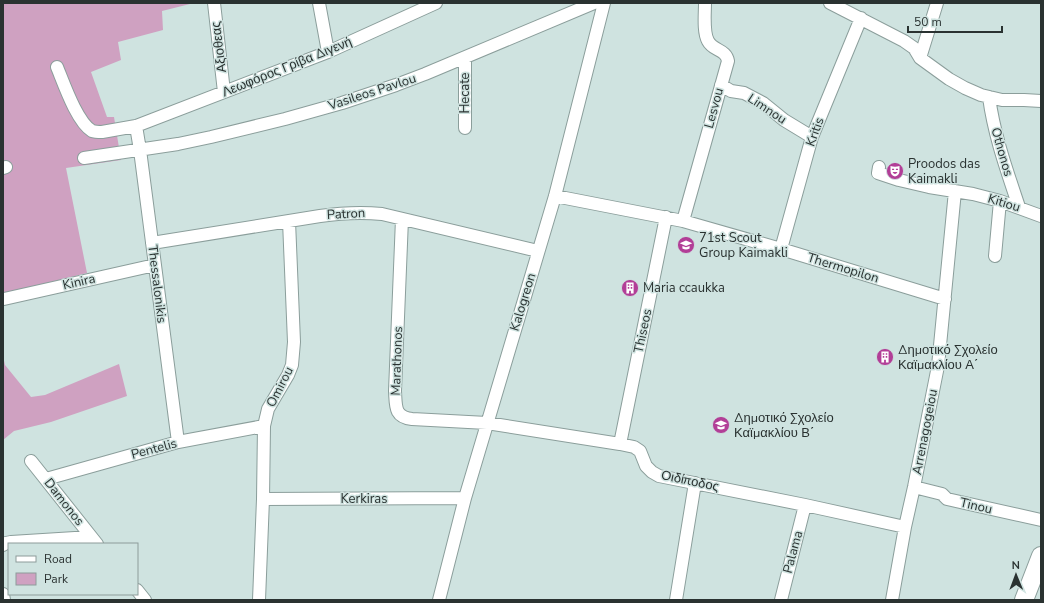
<svg xmlns="http://www.w3.org/2000/svg" width="1044" height="603" font-family="'Nunito Sans',sans-serif">
	<style>
		.green { fill: #cfa1c1 }
		.lines { fill: none; stroke-linecap: round; stroke-linejoin: round }
		.street-casing { stroke: #8b9e9b; stroke-width: 14 }
		.secondary-casing { stroke: #8b9e9b; stroke-width: 20 }
		.street { stroke: #fff; stroke-width: 12 }
		.secondary { stroke: #fff; stroke-width: 18 }
		.labels { text-anchor: middle; dominant-baseline: central; stroke-width: 3; stroke-linejoin: round; paint-order: stroke }
		.street-label { font-size: 13px; fill: #2a3231; stroke: #cfe3e0 }
		.poi-label { font-size: 13px; fill: #2a3231; stroke: #cfe3e0; text-anchor: start }
	</style>
	<rect width="100%" height="100%" fill="#cfe3e0"/>
	<path class="green" d="M3,3H194L162,11L163,30L118,42L121,60L91,72L107,117H114L121,160L66,168L87,273L3,294Z
		M3,356L5,365L31,397L45,395L119,364L127,396L51,422L14,431L3,440Z"/>
	<g class="lines">
		<g class="street-casing">
			<path id="street" d="M214,3L224,92
				M319,3L328,52
				M830,3L904,41L914,48L920,58L949,79L965,88L981,95L1002,100H1024L1041,101
				M465,58V128
				M920,58L937,3
				M57,67C64,84 77,122 92,131C95,132 98,132 102,132L136,126L328,52L436,3
				M721,85L731,91L744,93L763,103L784,120L812,137
				M989,97C994,135 1007,171 1019,207
				M136,126L140,150L178,442
				M84,158L178,144L211,137L285,119L342,103L396,85L425,74L594,3
				M879,167L878,173L899,180L929,187L973,194L1000,201L1041,216
				M3,168L6,167
				M555,196L683,221L781,249L945,299
				M402,219L395,391C396,406 394,417 412,419L487,423L620,444L634,447L640,451L646,466L652,472L659,476L805,505L905,527
				M683,221L728,61C726,49 713,51 708,41C703,32 705,14 705,3
				M152,243L320,216C341,213 361,212 382,214L538,251
				M781,249L812,137L861,18
				M995,256L1000,201
				M4,299L155,265
				M620,444L666,217
				M31,461L97,544
				M46,479L178,442L264,426
				M914,487L942,494L947,499L1041,520
				M263,499L465,498
				M3,545L6,543L11,542L91,537
				M137,590L145,600
				M3,594L4,600
				M259,600L263,499L264,426L268,409L288,375L292,365L294,342L289,221
				M439,600L465,498L555,196L604,3
				M676,600L695,483
				M781,600L805,505
				M892,600L905,527L914,487L938,366L955,191"/>
		</g>
		<g class="secondary-casing">
			<path id="secondary" d="M1024,600L1041,556"/>
		</g>
		<use href="#street" class="street"/>
		<use href="#secondary" class="secondary"/>
	</g>
	<defs>
		<g id="theatre-disc" transform="scale(0.9)"><circle r="9.5" fill="#b23e97" stroke="#cfe3e0"/><path d="M-5-5.5Q0-4 5-5.5V0Q5 5 0 6Q-5 5-5 0ZM-3.3-2.5H-1v1.5H-3.3ZM1-2.5H3.3v1.5H1ZM-2.8 1Q0 5.5 2.8 1Z" fill="#fff"/></g>
		<g id="school-disc" transform="scale(0.9)"><circle r="9.5" fill="#b23e97" stroke="#cfe3e0"/><path d="M0-5L7-2L0 1L-7-2ZM-4 1L0 2.5L4 1V4Q0 6-4 4Z" fill="#fff"/></g>
		<g id="building-disc" transform="scale(0.9)"><circle r="9.5" fill="#b23e97" stroke="#cfe3e0"/><path d="M-4-6H4V6H1V3H-1V6H-4ZM-2.5-4.3h1.7v1.8h-1.7ZM.8-4.3h1.7v1.8H.8ZM-2.5-1h1.7V.8h-1.7ZM.8-1h1.7V.8H.8Z" fill="#fff"/></g>
	</defs>
	<g fill-rule="evenodd">
		<use href="#theatre-disc" x="895" y="171"/>
		<use href="#school-disc" x="686" y="245"/>
		<use href="#building-disc" x="630" y="288"/>
		<use href="#building-disc" x="885" y="357"/>
		<use href="#school-disc" x="721" y="425"/>
	</g>
	<g class="labels">
		<g class="street-label">
			<text transform="translate(219 47) rotate(-97)">Αξιοθεας</text>
			<text transform="translate(287 67) rotate(-22)">Λεωφόρος Γρίβα Διγενή</text>
			<text transform="translate(372 92) rotate(-18)">Vasileos Pavlou</text>
			<text transform="translate(465 93) rotate(-90)">Hecate</text>
			<text transform="translate(714 108) rotate(-75)">Lesvou</text>
			<text transform="translate(767 109) rotate(33)">Limnou</text>
			<text transform="translate(815 132) rotate(-70)">Kritis</text>
			<text transform="translate(1002 152) rotate(74)">Othonos</text>
			<text transform="translate(1004 203) rotate(17)">Kitiou</text>
			<text transform="translate(346 214) rotate(-3)">Patron</text>
			<text transform="translate(843 268) rotate(17)">Thermopilon</text>
			<text transform="translate(79 282) rotate(-13)">Kinira</text>
			<text transform="translate(157 284) rotate(83)">Thessalonikis</text>
			<text transform="translate(523 302) rotate(-73)">Kalogreon</text>
			<text transform="translate(643 331) rotate(-78)">Thiseos</text>
			<text transform="translate(397 361) rotate(-88)">Marathonos</text>
			<text transform="translate(280 387) rotate(-63)">Omirou</text>
			<text transform="translate(925 432) rotate(-79)">Arrenagogeiou</text>
			<text transform="translate(154 449) rotate(-15)">Pentelis</text>
			<text transform="translate(690 481) rotate(12)">Οιδίποδος</text>
			<text x="364" y="499">Kerkiras</text>
			<text transform="translate(64 502) rotate(52)">Damonos</text>
			<text transform="translate(976 506) rotate(13)">Tinou</text>
			<text transform="translate(793 552) rotate(-75)">Palama</text>
		</g>
		<g class="poi-label">
			<text x="908" y="164">Proodos das<tspan x="908" dy="15">Kaimakli</tspan></text>
			<text x="699" y="238">71st Scout<tspan x="699" dy="15">Group Kaimakli</tspan></text>
			<text x="643" y="288">Maria ccaukka</text>
			<text x="898" y="350">Δημοτικό Σχολείο<tspan x="898" dy="15">Καϊμακλίου Α΄</tspan></text>
			<text x="734" y="418">Δημοτικό Σχολείο<tspan x="734" dy="15">Καϊμακλίου Β΄</tspan></text>
		</g>
	</g>
	<rect width="1044" height="603" fill="none" stroke="#2a3231" stroke-width="8"/>
	<rect x="8" y="543" width="130" height="52" fill="#cfe3e0" stroke="#8d9c9a"/>
	<rect x="16" y="556" width="20" height="6" fill="#ffffff" stroke="#8d9c9a"/>
	<text x="44" y="563" font-size="12" fill="#2a3231">Road</text>
	<rect x="16" y="573" width="20" height="12" fill="#cfa1c1" stroke="#8d9c9a"/>
	<text x="44" y="583" font-size="12" fill="#2a3231">Park</text>
	<g transform="translate(1016 575) rotate(359)" stroke="#cfe3e0" stroke-width="3" paint-order="stroke">
	<path d="M0-3L7 15L0 10L-7 15Z" fill="#2a3231"/>
	<text y="-6" font-size="11" font-weight="bold" text-anchor="middle" fill="#2a3231">N</text>
	</g>
	<path d="M908 26v6h94v-6" fill="none" stroke="#2a3231" stroke-width="2"/>
	<text x="914" y="26" font-size="12" fill="#2a3231" stroke="#cfe3e0" stroke-width="3" paint-order="stroke">50 m</text>
</svg>
